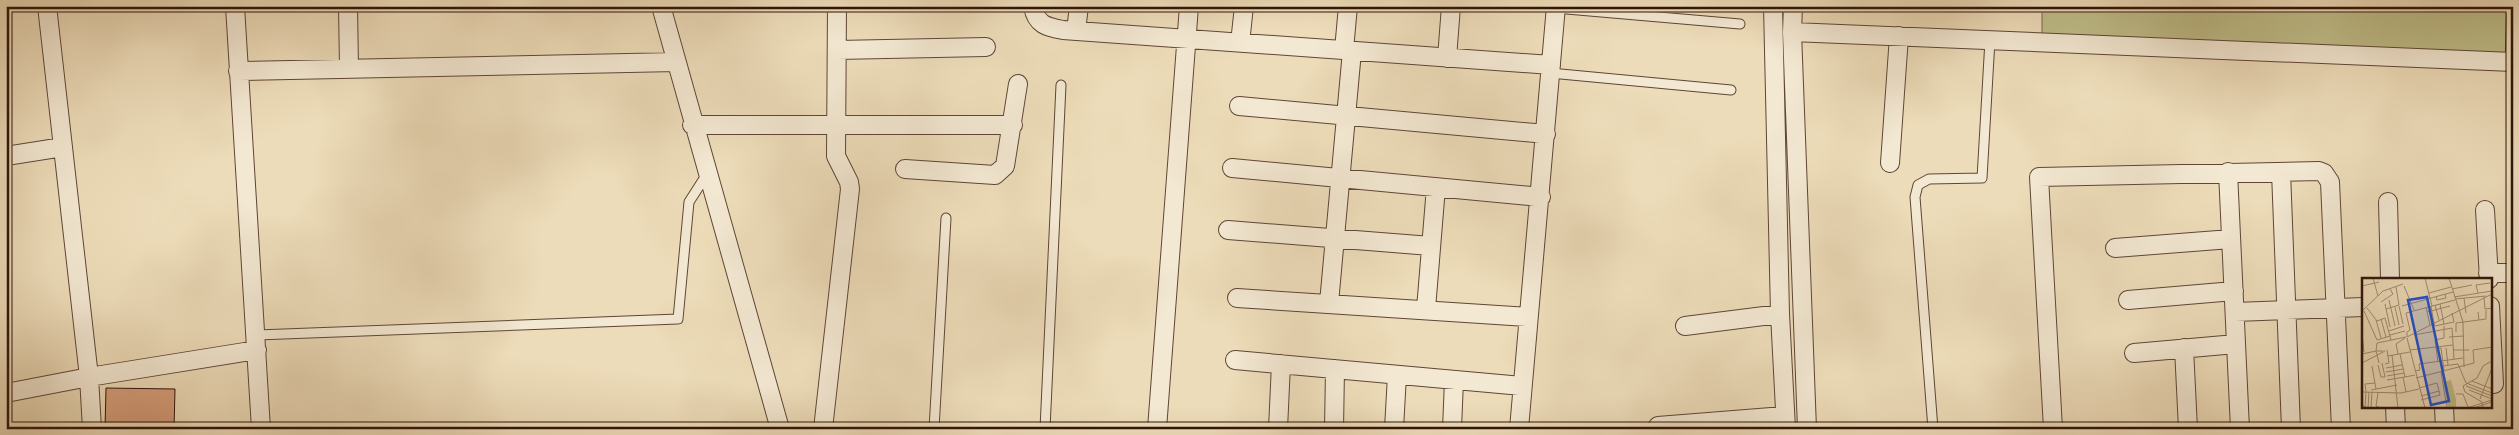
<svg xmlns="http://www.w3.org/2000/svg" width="2519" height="435" font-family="'Gentium Book Plus',serif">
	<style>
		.green { fill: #bfbe8a; stroke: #77694a }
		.building { fill: #d59d7b; stroke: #2f140a }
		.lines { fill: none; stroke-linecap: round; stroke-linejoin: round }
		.service-casing { stroke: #5e4636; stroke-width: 11 }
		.minor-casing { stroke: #5e4636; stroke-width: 20 }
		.service { stroke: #f3e8d2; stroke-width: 9 }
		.minor { stroke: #f3e8d2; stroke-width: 18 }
		.inset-road { fill: none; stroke: #a18c73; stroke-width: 1 }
		.view { fill: #1d4ed8; fill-opacity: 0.15; stroke: #1d4ed8; stroke-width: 2.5 }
		.inset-edge { fill: none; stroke: #2f140a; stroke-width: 2.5 }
	</style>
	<rect width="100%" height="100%" fill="#eddcb9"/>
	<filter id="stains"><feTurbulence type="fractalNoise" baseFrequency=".004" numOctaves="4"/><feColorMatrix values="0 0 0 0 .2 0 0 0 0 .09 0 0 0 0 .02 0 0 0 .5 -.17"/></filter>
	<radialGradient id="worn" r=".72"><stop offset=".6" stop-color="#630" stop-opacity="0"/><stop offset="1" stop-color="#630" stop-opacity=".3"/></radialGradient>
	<path class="green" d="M2042,6H2513V54L2042,37Z"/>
	<path class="building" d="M106,388L175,389L174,429H105Z"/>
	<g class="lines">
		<g class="service-casing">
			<path id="service" d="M1555,8L1740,24
				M2510,62L2512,6
				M1550,73L1731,90
				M257,335L678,319L689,202L707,174
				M934,429L946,218
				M1045,429L1061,85
				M1933,429L1915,197L1918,185L1929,179L1982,178L1990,40"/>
		</g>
		<g class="minor-casing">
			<path id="minor" d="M47,6L89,377L92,429
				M235,6L261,429
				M348,6L349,68
				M661,6L780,429
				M1033,6C1036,25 1047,27 1063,30L1551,65
				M1773,6L1780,314L1786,429
				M1793,6L1792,32L1807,429
				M1076,31L1079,6
				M1792,32L2513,62
				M1240,43L1244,6
				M837,50L986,47
				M1344,50L1348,6
				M1447,58L1451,6
				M238,71L676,62
				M1239,106L1546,134
				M692,125H1013
				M6,156L63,147
				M1890,163L1899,36
				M1232,168L1541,197
				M905,169L995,175L1005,166L1018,84
				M2228,172L2240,429
				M2281,172L2291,429
				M2388,202L2390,279
				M2485,210L2489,279
				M1228,230L1431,246
				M2115,248L2231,239
				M2488,273H2513
				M1237,298L1528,317
				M2128,300L2234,291
				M1329,303L1352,51
				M2490,306L2494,384
				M1426,309L1436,187
				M2235,312L2363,307
				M1685,326L1780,314
				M2184,348L2188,429
				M2134,353L2236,344
				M1235,360L1522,386
				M6,393L89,377L257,350
				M2395,406L2396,429
				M2444,406L2445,429
				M1658,426L1785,416
				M823,429L850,189L849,182L836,156L837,6
				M1157,429L1189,6
				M1278,429L1281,364
				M1334,429L1335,369
				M1394,429L1397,375
				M1452,429L1454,380
				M1519,429L1556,6
				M2053,429L2039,177L2319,171L2324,173L2330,182L2341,429"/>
		</g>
		<use href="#service" class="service"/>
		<use href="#minor" class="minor"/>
	</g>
	<g transform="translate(2362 278)">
		<rect width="130" height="130" fill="#eddcb9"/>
		<path d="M89,102L94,121V130H86L81,104Z" fill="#bfbe8a"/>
		<path class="inset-road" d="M11,0L16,18M63,0L70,28M87,0L101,44L102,89M0,8L17,4M42,8L52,32M90,11L110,7M67,15L89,9M116,15L114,7L128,5M74,18L75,22L84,20L83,16M92,19L130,13M122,19L123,31L130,30M102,20L104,35M93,21L124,18M27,22L33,48M19,24L31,16L28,11M23,26L28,49M78,26L82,46M73,27L77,42M37,28L41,46M40,28L91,14M69,28L72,45M33,29L37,47M64,29L68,47M5,30L15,43L23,40L29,62M24,31L37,27L34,9M0,33L21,13L41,6M2,33L15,62L28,58M65,34L88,28M116,34L117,42L124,41V32M19,41L24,59M14,42L19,60M72,45L73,48L92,44L90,35M27,53L42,48M94,54V45L117,42M0,56L2,74M28,57L43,53M52,57L90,50L92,81M45,59L130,16M45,59V54L48,52L44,35L93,22M87,59L102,58M45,60L63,130M84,70L86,87M74,71L79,70L82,92M48,72L91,67M91,72H107M0,76L14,73L15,65L44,59M36,76L34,66L43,60M38,76L43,99L53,97M30,77L36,130M26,78L48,74M76,84L73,62L82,60V48M0,85L23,73M17,85L14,73H21M23,86L27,85L25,72M16,87L19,99H23L20,85M10,88L14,111M81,88L96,86L104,105L130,115M24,90L40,87M53,93L58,92L57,86L101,80M24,94L41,91M79,94L85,130M25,98L42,95M41,99L44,114M54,100L112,85L111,72L130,69M25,102L43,99M110,103L130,111M104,108L130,118M57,110L75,105L78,117L59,122M9,112L35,107M107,112L130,121M0,114L39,115L57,111M4,114L3,106L13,105M16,115L14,128L19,130M94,116H101L106,129M59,118L77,113M118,121L130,90M0,127L6,130L7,114M3,129L4,114M9,130L10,114M105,130L130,122M112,130L130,124M121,130L120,124L103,114L101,108L115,100L121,88L130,83"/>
		<path class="view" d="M65,19L87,123L69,127L46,22Z"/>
		<rect width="130" height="130" class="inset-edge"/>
	</g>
	<rect width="2519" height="435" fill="none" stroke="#eddcb9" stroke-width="25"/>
	<rect x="8" y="8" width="2504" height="420" fill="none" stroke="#2f140a" stroke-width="2.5"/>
	<rect x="12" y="12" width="2494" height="410" fill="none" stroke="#2f140a"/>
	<rect width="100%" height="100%" filter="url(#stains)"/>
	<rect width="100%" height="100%" fill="url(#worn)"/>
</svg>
